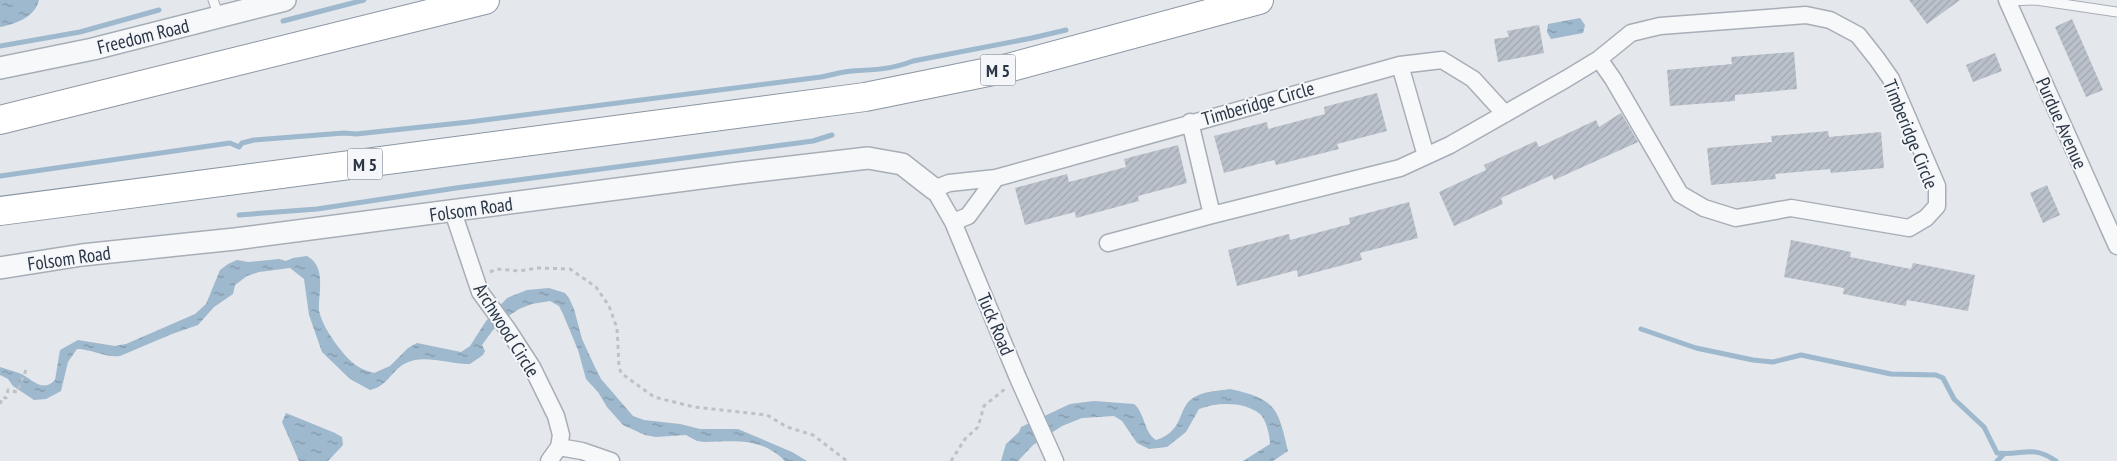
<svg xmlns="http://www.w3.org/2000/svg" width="2117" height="461" font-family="'PT Sans Narrow',sans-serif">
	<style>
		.water { fill: url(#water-ripples) }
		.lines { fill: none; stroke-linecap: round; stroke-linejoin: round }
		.stream { stroke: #9eb8cd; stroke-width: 5 }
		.building { fill: url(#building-hatch) }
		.service-casing { stroke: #a8aeb7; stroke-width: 11 }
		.minor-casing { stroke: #a8aeb7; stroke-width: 19 }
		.tertiary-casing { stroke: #a8aeb7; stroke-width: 24 }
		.motorway-casing { stroke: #8a96a3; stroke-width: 30 }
		.path { stroke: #bec2c7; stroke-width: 3; stroke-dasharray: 4 4; stroke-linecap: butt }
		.service { stroke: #f7f8fa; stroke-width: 9 }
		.minor { stroke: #f7f8fa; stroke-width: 16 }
		.tertiary { stroke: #f7f8fa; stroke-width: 21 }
		.motorway { stroke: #fff; stroke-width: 28 }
		.labels { text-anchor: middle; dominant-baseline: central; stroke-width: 4; stroke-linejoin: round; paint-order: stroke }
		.shield { fill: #f4f6f9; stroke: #67707b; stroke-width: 1 }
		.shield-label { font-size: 18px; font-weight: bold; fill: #2a3645 }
		.street-label { font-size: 19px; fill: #2a3645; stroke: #f4f6f9 }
	</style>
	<defs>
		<pattern id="water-ripples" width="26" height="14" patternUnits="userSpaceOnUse" patternTransform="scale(1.25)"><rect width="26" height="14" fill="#9eb8cd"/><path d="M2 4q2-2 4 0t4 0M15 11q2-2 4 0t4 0" fill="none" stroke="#8196a8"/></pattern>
		<pattern id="building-hatch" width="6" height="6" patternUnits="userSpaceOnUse" patternTransform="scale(1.25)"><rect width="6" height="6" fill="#bac1ca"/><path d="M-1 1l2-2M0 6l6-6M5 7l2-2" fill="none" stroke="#a0a6af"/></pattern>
	</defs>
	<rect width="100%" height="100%" fill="#e4e7ec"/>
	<path class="water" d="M0,0H39C35,17 16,24 0,27Z
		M1580,18L1585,25L1583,33L1551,39L1547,32L1548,24Z
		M307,256C327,267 318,292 319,310C321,326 345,360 359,367C363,370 369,371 374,373L390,366L408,348L417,343L461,352L470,346L486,321L507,298L527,290L549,288L565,293L569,298L574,309L582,339L594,365L601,379L633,416L644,420L680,424L700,429H738L792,452L807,461H785C761,437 735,441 704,442L697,441L686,435L656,437L645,435L623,425L607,407L598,392L586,379L578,350L563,314L559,306L550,301L532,304L519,309L507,317L493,330L482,345L485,351L483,355L470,364C450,365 424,353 404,364C391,372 386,387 370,390L350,379L322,352L309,315L304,279L290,268L259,272L247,276L235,285L233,294L214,307L198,325L172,334L120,356C106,358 92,349 77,349L68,362L61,391L46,399L34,400L13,386L8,379L0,375V367C6,369 13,371 19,373C32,378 42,394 55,380L60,350L78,340L115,346L126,344L195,314L206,304L220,270L228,264L237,260L248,262L279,259L286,261L293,258Z
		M1230,389C1276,399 1278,408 1288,451L1273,461H1243L1270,444C1270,436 1266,419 1260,414C1244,401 1217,402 1199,409L1186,432L1167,447L1149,449L1137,443L1122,421L1114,416L1082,418L1062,426L1033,445L1018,461H1001L1006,444L1019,432L1021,427L1070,404L1094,401L1134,404C1145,413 1144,433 1156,440C1185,431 1177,408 1193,398C1203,391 1218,391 1230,389Z
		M286,413L335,433L342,437L343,445L328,461H299L282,422Z"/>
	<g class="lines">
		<path class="stream" d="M283,21L364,0
			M0,46L80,32L159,10
			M0,176L230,143L239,147L242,143L254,140L344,133L356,134L469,122L821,77C831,75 841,72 852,71C873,70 893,69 913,61L1032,38L1066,30
			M239,215L317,209L456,188L813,141L832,135
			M1641,329L1696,348L1753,360L1773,362L1801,355L1891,374L1936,375L1943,378L1954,399L1984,427L1997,453C2023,456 2031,444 2056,461
			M1997,461L2004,454"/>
	</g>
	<path class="building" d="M1909,0H1960L1927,24Z
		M2072,19L2103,90L2086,97L2055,27Z
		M1539,25L1544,53L1498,62L1494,39L1509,37L1507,31Z
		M1794,52L1797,89L1735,95V101L1670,106L1667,70L1732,64L1731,57Z
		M1995,53L2002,71L1973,82L1966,65Z
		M1377,93L1387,131L1337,144L1339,149L1276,165L1274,160L1224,173L1214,136L1267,122L1268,129L1325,114L1324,107Z
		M1621,113L1638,142L1554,180L1552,175L1501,198L1503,204L1454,226L1439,192L1486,170L1484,165L1536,141L1539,147L1596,120L1599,127Z
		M1828,131L1829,137L1881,132L1884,168L1831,173L1830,169L1775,174L1776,179L1711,185L1707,148L1772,142L1771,136Z
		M1178,145L1187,183L1138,196L1139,201L1076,218L1075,212L1025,225L1015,188L1067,174L1069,182L1126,167L1124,159Z
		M2047,185L2060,215L2043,223L2030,193Z
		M1409,202L1418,238L1360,253L1362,260L1298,277L1297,270L1237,286L1228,250L1289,234L1290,240L1350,224L1349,218Z
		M1791,240L1851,252L1850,257L1911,269L1913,263L1975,275L1968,311L1907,300L1906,306L1843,294L1844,288L1784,277Z"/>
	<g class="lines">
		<g class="service-casing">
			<path id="service" d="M213,0L219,16
				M2008,1L2036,0L2117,12"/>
		</g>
		<g class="minor-casing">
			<path id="minor" d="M2007,0L2117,246
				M1400,65L1426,156
				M1190,122L1212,215
				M453,212L480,292L508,330L532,367L556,416L561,435L559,447
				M953,222L968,216L996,178
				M1108,243L1212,215L1400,168L1450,145L1566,79L1599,59L1631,33L1660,26L1806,15L1830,20L1858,35L1877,59L1891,79L1937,186V206L1926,218L1909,228L1791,208L1736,218L1704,208L1680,194L1613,79L1599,59
				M549,461L559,447L582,451L611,461
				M1055,461L1018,378L953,222L934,189L949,183L996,178L1400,65L1442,60L1473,79L1505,114"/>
		</g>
		<g class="tertiary-casing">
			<path id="tertiary" d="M0,68L93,49L285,0
				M0,268L82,255L235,239L739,173L868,158L902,164L934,189"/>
		</g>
		<g class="motorway-casing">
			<path id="motorway" d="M0,120L485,0
				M0,211L865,97L1008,68L1259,0"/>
		</g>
		<path class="path" d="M490,272L497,269L520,271L537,268L570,269L596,287L609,306L617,328L619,366L621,373L654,397L694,407L767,415L787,427L813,435L847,461
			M0,404L3,397L6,398L8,390L17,392L26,370
			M951,461L965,439L978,427L984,406L1006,388"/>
		<use href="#service" class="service"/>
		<use href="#minor" class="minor"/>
		<use href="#tertiary" class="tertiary"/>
		<use href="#motorway" class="motorway"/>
	</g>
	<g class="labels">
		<g class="shield">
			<rect x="980.5" y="54.5" width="35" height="31" rx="4"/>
			<rect x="347.5" y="148.5" width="35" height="31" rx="4"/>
		</g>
		<g class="shield-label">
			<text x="998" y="70">M 5</text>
			<text x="365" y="164">M 5</text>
		</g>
		<g class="street-label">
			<text transform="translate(143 36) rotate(-14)">Freedom Road</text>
			<text transform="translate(1258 103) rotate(-16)">Timberidge Circle</text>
			<text transform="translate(2062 123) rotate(66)">Purdue Avenue</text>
			<text transform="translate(1911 134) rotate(68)">Timberidge Circle</text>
			<text transform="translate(471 209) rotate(-8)">Folsom Road</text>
			<text transform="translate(69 258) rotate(-8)">Folsom Road</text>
			<text transform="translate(996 324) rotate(67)">Tuck Road</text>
			<text transform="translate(507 330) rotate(58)">Archwood Circle</text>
		</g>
	</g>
</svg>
